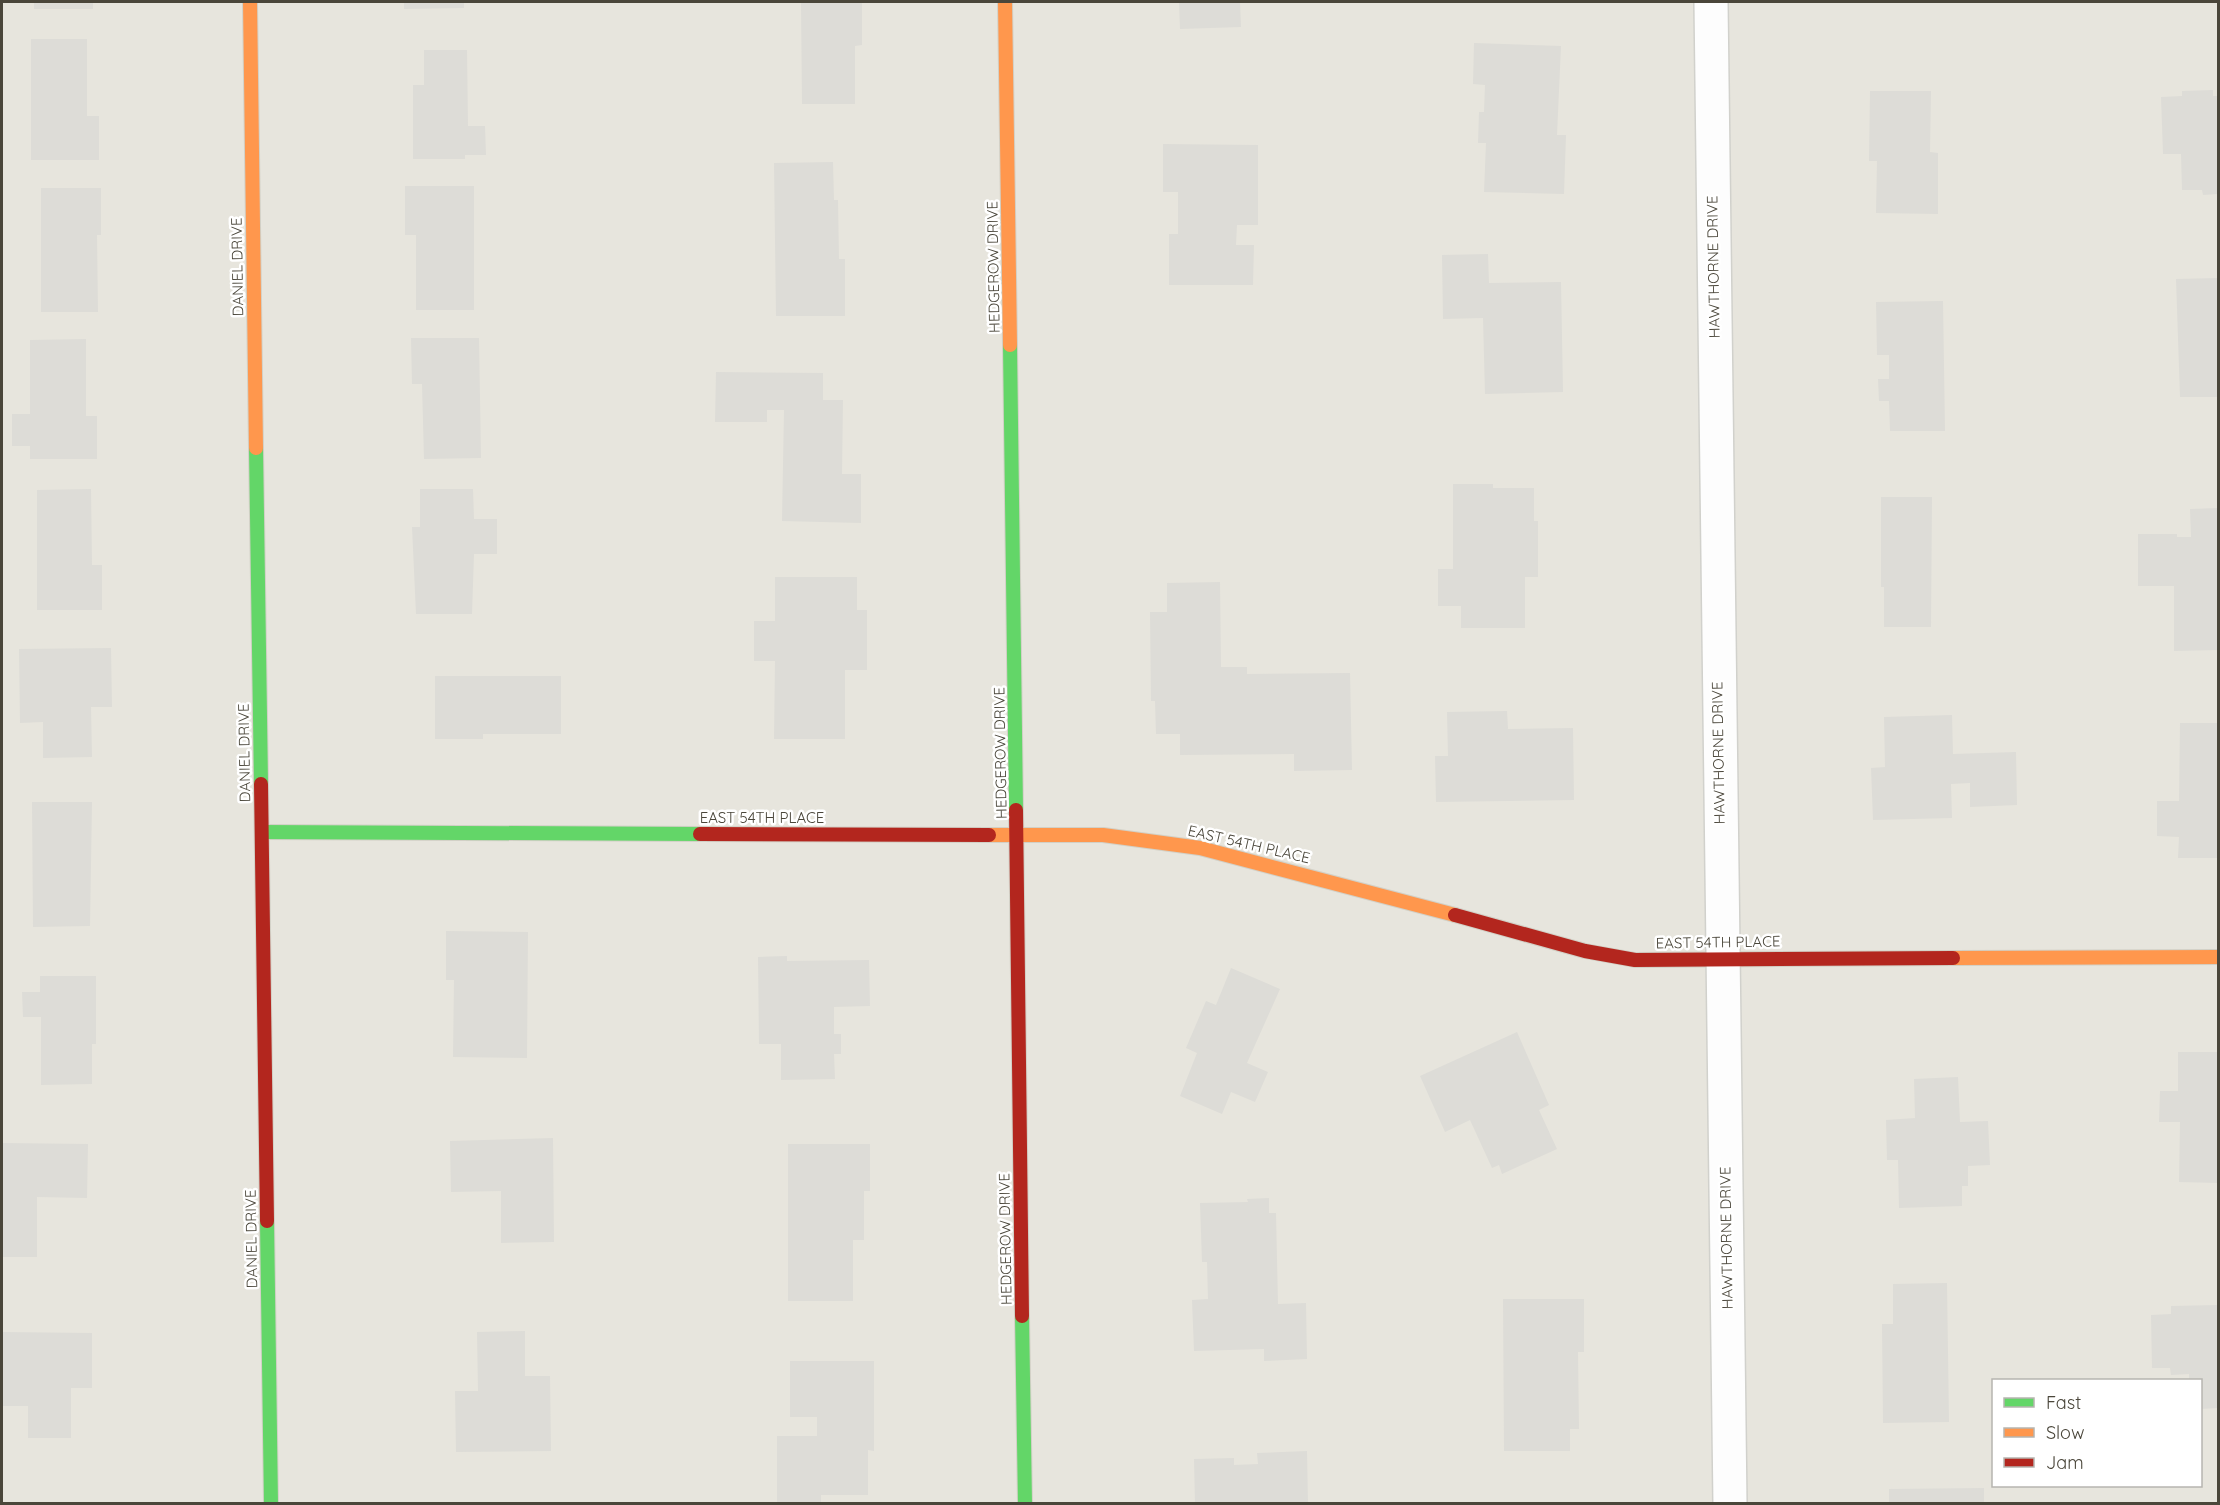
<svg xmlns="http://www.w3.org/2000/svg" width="2220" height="1505" font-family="Quicksand,sans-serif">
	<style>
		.residential { fill: #e7e5dd; fill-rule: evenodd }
		.building { fill: #dddcd7 }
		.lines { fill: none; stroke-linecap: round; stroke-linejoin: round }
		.street-casing { stroke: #d1d1cc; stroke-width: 36 }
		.fast-casing { stroke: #d2d0c6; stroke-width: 16 }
		.slow-casing { stroke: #d2d0c6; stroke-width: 16 }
		.jam-casing { stroke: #d2d0c6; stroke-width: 16 }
		.street { stroke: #fdfdfd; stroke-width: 33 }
		.fast { stroke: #63d668; stroke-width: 14 }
		.slow { stroke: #ff974d; stroke-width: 14 }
		.jam { stroke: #b3261e; stroke-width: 14 }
		.labels { text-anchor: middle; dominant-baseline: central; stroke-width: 5; stroke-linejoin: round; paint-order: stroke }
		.street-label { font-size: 15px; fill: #4a463a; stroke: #fff }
	</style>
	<rect width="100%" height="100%" fill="#f3f3ef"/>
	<path class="residential" d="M2,2H2218V1503L2,1504ZM1994,1380H2200V1486H1994Z"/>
	<path class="building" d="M34,2H93V9H34Z
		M404,2H464V8L404,9Z
		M801,2H862V45L855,46V104H802Z
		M1179,2H1240L1241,27L1180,29Z
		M31,39H87V116H99V160H31Z
		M1474,43L1561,46L1557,135H1566L1564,194L1484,192L1486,143H1478L1479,112H1484L1485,85L1473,84Z
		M424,50H467L468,126H485L486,155H465V159H413V85H424Z
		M2213,90V96H2218V194L2203,195L2202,190H2182L2181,154H2163L2161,97L2182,96V91Z
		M1870,91H1931L1930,152L1938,153V214L1876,213L1877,161H1869Z
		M1163,144L1258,145V225H1237L1236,245H1254L1253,285H1169V234H1178V192H1163Z
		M833,162L834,200H838L839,259H845V316H776L774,163Z
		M405,186H474V310H416V235H405Z
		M41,188H101V235H97L98,312H41Z
		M1488,254L1489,283L1561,282L1563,392L1485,394L1483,318L1443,319L1442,255Z
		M2218,278V397H2180L2176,279Z
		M1943,301L1945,431H1890L1889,401H1879L1878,379H1889V355H1877L1876,302Z
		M411,338H479L481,458L424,459L422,384H412Z
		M86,339V416H97V459H30V446H12V414H30V340Z
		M716,372L823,373V400H843L842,474H861V523L782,521L784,410H767V422H715Z
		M1453,484H1493V488H1534V521H1538V577H1525V628H1461V606H1438V569H1453Z
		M91,489L92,565H102V610H37V490Z
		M420,489H473L474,519H497V554H474L472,614H416L412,527H420Z
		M1881,497H1932L1931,627H1884V587H1881Z
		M2218,508V650L2174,651V586H2138V534H2177V537H2191L2190,509Z
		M775,577H857V610H867V670H845V739H774L775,661H754V621H775Z
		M1220,582L1221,667H1247V674L1350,673L1352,770L1294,771V754L1180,755V734H1156L1155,701H1151L1150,612H1167V583Z
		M111,648L112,707H91L92,757L43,758V722L20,723L19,649Z
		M435,676H561V734H483V739H435Z
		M1507,711L1508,729L1573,728L1574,800L1436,802L1435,756H1448L1447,712Z
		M1952,715L1953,754L2016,752L2017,805L1970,807V783L1951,784L1952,818L1873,820L1871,768L1885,767L1884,717Z
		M2180,723H2218V858H2178L2179,837L2157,836V801H2179Z
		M32,802H92L90,926L33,927Z
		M446,931L528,932L527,1058L453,1057L454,980H446Z
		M787,956V961L869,960L870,1006L834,1007V1034H841V1054H834L835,1079L781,1080V1044H759L758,957Z
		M1231,968L1280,989L1247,1063L1268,1072L1255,1102L1231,1092L1222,1114L1180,1096L1197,1053L1186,1048L1206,1001L1216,1005Z
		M40,976H96V1044H92V1084L41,1085V1017H23L22,992H40Z
		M1517,1032L1549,1105L1539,1110L1557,1149L1502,1174L1499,1165L1492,1168L1470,1120L1445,1132L1420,1076Z
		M2178,1052H2218V1183L2179,1182L2180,1122H2159L2160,1091H2178Z
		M1958,1077L1960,1122L1988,1121L1990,1165L1968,1166V1186H1962V1206L1899,1208L1898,1160H1887L1886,1120L1915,1118L1914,1079Z
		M553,1138L554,1242L501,1243V1191L451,1192L450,1141Z
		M2,1143L88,1144L87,1198L37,1197V1257H2Z
		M788,1144H870V1191H864V1240H853V1301H788Z
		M1269,1198V1213H1276L1278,1304L1306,1303L1307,1359L1264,1361V1349L1194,1351L1192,1300L1208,1299L1207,1262H1202L1200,1203L1248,1202L1247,1199Z
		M1947,1283L1949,1422L1883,1423L1882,1324H1893V1284Z
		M1503,1299H1584V1352H1578L1579,1429H1570V1451H1504Z
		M2218,1305V1408L2200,1409V1380H2189V1374L2171,1375L2170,1368H2152L2151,1315L2171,1314V1306Z
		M525,1331V1376H550L551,1451L456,1452L455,1391H478L477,1332Z
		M2,1332L92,1333V1388H71V1438H28V1406H2Z
		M790,1361H874V1451L868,1450V1495H821V1504H777V1436H817V1417H790Z
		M1307,1451L1308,1504H1195L1194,1459L1234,1458V1465L1258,1464L1257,1453Z
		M1984,1488V1504H1889V1489Z"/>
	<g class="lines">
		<g class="street-casing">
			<path id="street" d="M1711,2L1730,1504"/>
		</g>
		<g class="fast-casing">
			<path id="fast" d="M1010,345L1016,810
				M256,448L261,784
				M262,832L700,834
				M267,1221L271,1504
				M1022,1316L1025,1504"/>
		</g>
		<g class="slow-casing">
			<path id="slow" d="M250,2L256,448
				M1005,2L1010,345
				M989,835H1103L1200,848L1455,915
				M1953,958L2218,957"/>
		</g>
		<g class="jam-casing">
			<path id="jam" d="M261,784L267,1221
				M1016,810L1022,1316
				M700,834L989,835
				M1455,915L1585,951L1635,960L1953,958"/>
		</g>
		<use href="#street" class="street"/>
		<use href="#fast" class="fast"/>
		<use href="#slow" class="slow"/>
		<use href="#jam" class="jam"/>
	</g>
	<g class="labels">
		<g class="street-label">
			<text transform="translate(237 267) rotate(-91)">DANIEL DRIVE</text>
			<text transform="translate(993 267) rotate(-91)">HEDGEROW DRIVE</text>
			<text transform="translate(1713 267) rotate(-91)">HAWTHORNE DRIVE</text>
			<text transform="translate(244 753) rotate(-91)">DANIEL DRIVE</text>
			<text transform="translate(1000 753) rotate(-91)">HEDGEROW DRIVE</text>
			<text transform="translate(1718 753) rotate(-91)">HAWTHORNE DRIVE</text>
			<text x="762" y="817">EAST 54TH PLACE</text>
			<text transform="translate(1249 844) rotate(13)">EAST 54TH PLACE</text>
			<text transform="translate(1718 942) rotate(-1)">EAST 54TH PLACE</text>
			<text transform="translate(1726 1238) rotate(-91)">HAWTHORNE DRIVE</text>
			<text transform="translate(251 1239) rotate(-91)">DANIEL DRIVE</text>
			<text transform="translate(1005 1239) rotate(-91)">HEDGEROW DRIVE</text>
		</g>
	</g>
	<rect width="2220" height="1505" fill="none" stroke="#4a463a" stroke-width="6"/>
	<rect x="1992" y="1379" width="210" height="108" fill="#ffffff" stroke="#b7b5b0" stroke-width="1.5"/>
	<rect x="2004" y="1398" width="30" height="9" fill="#63d668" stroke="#b7b5b0" stroke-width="1.5"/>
	<text x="2046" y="1409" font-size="18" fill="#4a463a">Fast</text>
	<rect x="2004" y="1428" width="30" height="9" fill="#ff974d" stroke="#b7b5b0" stroke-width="1.5"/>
	<text x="2046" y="1439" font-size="18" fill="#4a463a">Slow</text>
	<rect x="2004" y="1458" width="30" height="9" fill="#b3261e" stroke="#b7b5b0" stroke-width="1.5"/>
	<text x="2046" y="1469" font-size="18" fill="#4a463a">Jam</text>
</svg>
